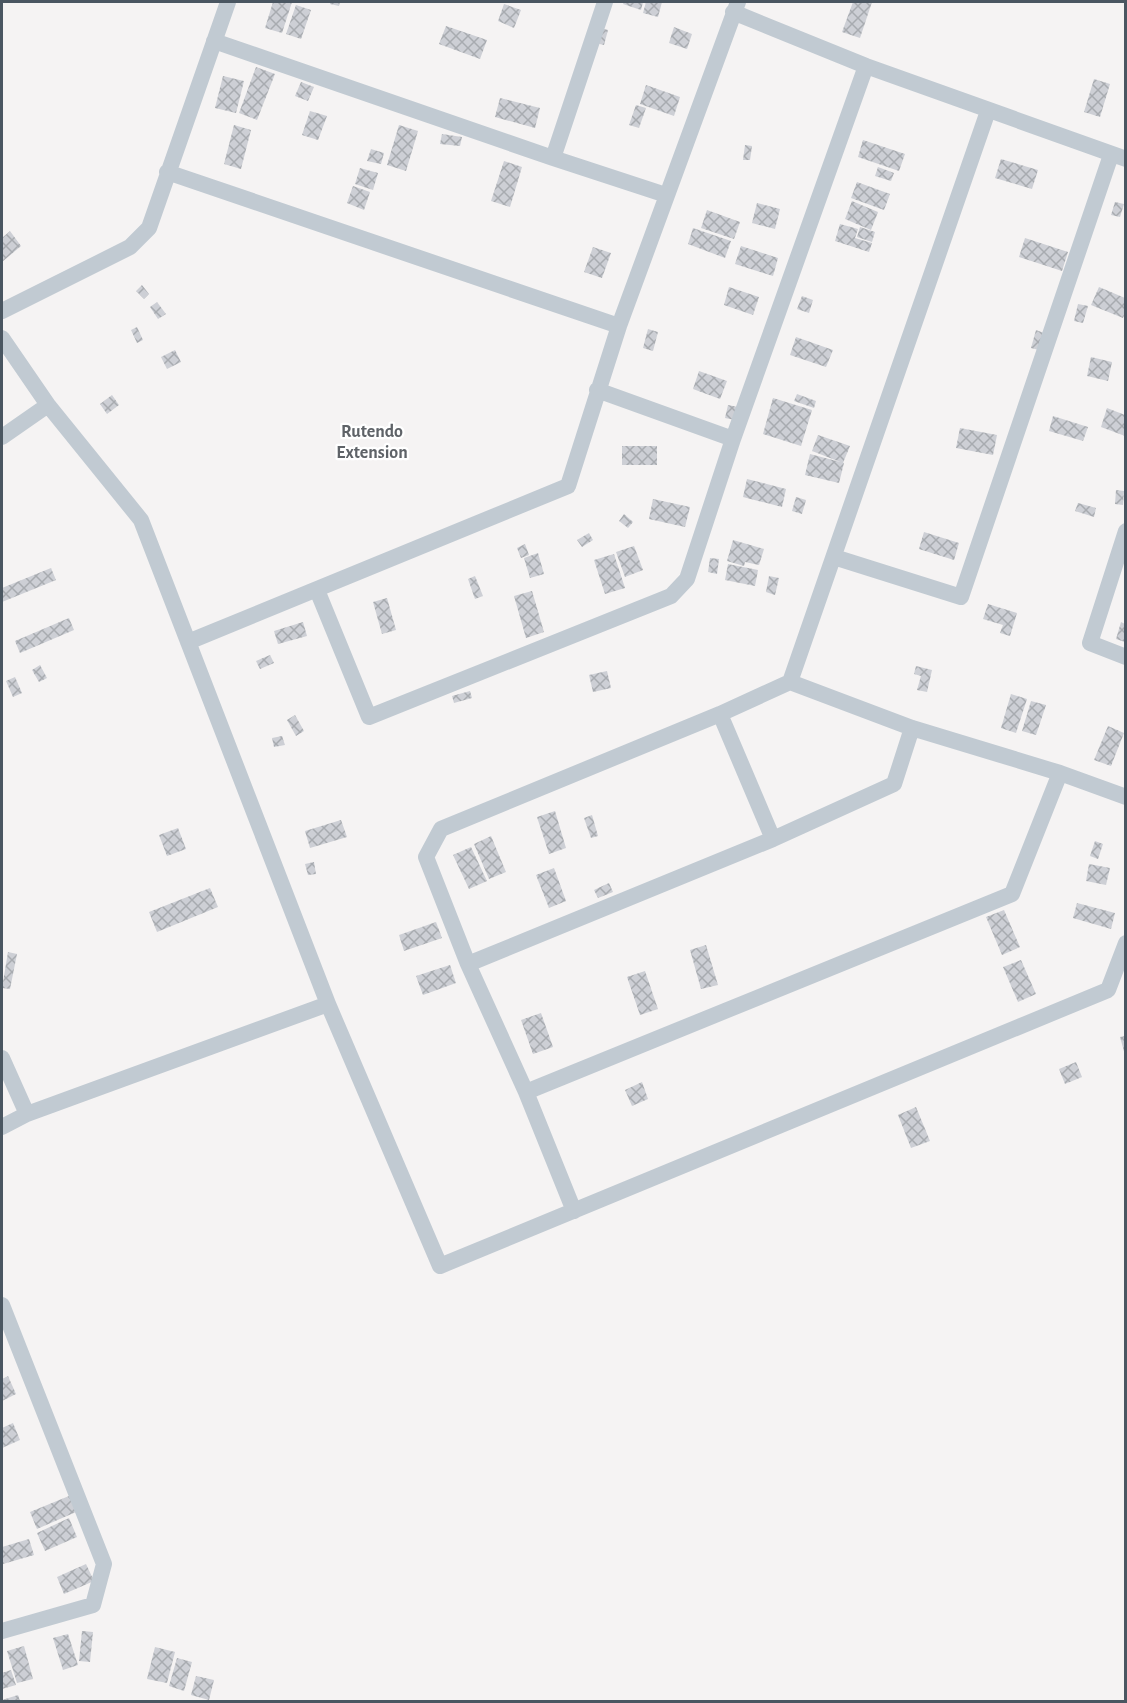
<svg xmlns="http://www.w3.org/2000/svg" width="1127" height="1703" font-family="'Alegreya Sans',sans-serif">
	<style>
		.building { fill: url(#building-cross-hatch) }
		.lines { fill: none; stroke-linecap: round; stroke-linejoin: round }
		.minor { stroke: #c1cad2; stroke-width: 16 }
		.labels { text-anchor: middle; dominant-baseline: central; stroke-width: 4.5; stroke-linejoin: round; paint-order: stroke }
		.neighbourhood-label { font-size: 18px; font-weight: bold; fill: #5f6368; stroke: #fff }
	</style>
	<defs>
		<pattern id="building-cross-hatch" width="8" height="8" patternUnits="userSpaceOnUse" patternTransform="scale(1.5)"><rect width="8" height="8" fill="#cdcfd5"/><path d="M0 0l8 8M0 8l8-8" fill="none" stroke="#a8abb0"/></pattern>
	</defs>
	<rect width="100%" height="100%" fill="#f5f3f3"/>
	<path class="building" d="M273,2H292L282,33L265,28Z
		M330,2H340L339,6L330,4Z
		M624,2H643L641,10L623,4Z
		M646,2H662L658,17L643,13Z
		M853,2H872L860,38L842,32Z
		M504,4L521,10L514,28L498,21Z
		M296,5L311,10L301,39L286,34Z
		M446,26L487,40L480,59L439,44Z
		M674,27L692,34L687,49L669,43Z
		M599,28L608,30L604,45L595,43Z
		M256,67L275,74L257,120L239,113Z
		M223,76L244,81L236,113L215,108Z
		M1094,79L1110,84L1100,117L1084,112Z
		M301,82L314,87L308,101L295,96Z
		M646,85L680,97L674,116L640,104Z
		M500,98L540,108L535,128L495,117Z
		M636,105L646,108L639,128L629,125Z
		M310,111L327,116L318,140L302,135Z
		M234,125L251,130L241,169L224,164Z
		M399,125L418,131L406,171L387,165Z
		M442,134L462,137L460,146L440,144Z
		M863,140L905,154L899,171L858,157Z
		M745,145L752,146L750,160H743Z
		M371,149L384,153L381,164L367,161Z
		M1001,159L1038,170L1032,189L995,178Z
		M504,161L522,167L510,207L491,201Z
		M878,167L894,173L891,181L875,176Z
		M360,168L378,173L373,190L355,184Z
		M857,182L890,194L884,210L851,198Z
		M353,186L370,192L364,210L347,203Z
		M852,201L878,212L871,230L845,219Z
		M1115,202L1124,204L1120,217L1111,215Z
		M757,203L780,209L775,229L752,223Z
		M707,210L740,222L734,239L701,228Z
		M840,224L858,229L855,238L872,243L869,252L835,241Z
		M860,227L875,232L872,242L857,237Z
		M693,228L731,241L725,258L688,244Z
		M10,231L21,246L2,262V238Z
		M1025,238L1068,252L1062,271L1019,257Z
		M741,246L778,258L773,276L735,264Z
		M593,247L611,253L602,278L584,272Z
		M142,285L149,294L144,299L136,291Z
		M729,287L759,297L753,315L724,305Z
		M1099,287L1125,298V313L1123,318L1091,305Z
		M802,296L813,300L809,313L797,309Z
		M157,302L166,314L158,319L150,307Z
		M1078,304L1088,306L1083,323L1074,321Z
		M137,327L143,340L137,343L131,330Z
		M648,329L658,332L653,351L643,348Z
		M1036,330L1044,333L1039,350L1031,348Z
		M796,337L833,350L826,367L790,355Z
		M175,350L181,362L167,369L161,357Z
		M1091,357L1112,362L1108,381L1087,376Z
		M699,371L727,381L720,399L693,389Z
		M797,394L816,401L814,408L794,401Z
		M112,395L119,405L107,414L100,404Z
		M773,398L812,410L801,446L763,434Z
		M728,405L738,407L735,420L725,418Z
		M1107,408L1125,415V436L1101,427Z
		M1053,416L1088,427L1083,441L1049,431Z
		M960,428L997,435L993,455L956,448Z
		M818,435L850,446L843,463L812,451Z
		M622,446H657V465H622Z
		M810,454L844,463L839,483L805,475Z
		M747,479L786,489L782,507L743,497Z
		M1116,490L1124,491L1123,505L1115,504Z
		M796,497L806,500L802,514L792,511Z
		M653,499L690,507L685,527L649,519Z
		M1078,503L1096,508L1094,517L1075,511Z
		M624,514L633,522L628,528L619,521Z
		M924,532L959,543L954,560L919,549Z
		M589,533L593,540L582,547L577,540Z
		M733,540L764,549L759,565L745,562L744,566L727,561Z
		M525,544L529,555L521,558L517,548Z
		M634,546L643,570L625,577L616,552Z
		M538,553L544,574L530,578L524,558Z
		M614,554L625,588L605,594L594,560Z
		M710,558L719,559L717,574L708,572Z
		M728,564L758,570L755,586L725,580Z
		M51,568L56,580L2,602V588Z
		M475,576L483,596L475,599L468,579Z
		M769,576L779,578L775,595L766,592Z
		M532,591L544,632L526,638L514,596Z
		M387,598L396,630L382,634L373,602Z
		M988,604L1017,613L1010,636L1000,633L1003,625L983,619Z
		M69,618L74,630L20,653L15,641Z
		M303,622L307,636L278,644L274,631Z
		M1121,622L1125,624V642L1116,639Z
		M270,655L274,663L260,669L256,661Z
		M40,665L47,678L39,682L32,670Z
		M916,666L932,670L927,692L917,690L921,676L914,674Z
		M607,671L611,688L593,692L589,675Z
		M15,677L22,693L13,697L6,681Z
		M470,691L472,698L454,703L452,696Z
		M1011,694L1027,699L1016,733L1001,728Z
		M1031,701L1046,705L1036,735L1022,731Z
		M295,715L304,731L296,736L287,720Z
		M1108,726L1124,733L1111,766L1094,760Z
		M282,736L285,745L274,747L272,738Z
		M555,811L566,848L549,854L537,817Z
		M592,815L598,836L591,838L584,818Z
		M341,820L347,837L310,848L305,831Z
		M178,828L186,849L167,856L159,835Z
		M491,836L506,872L489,879L474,844Z
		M1095,841L1103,844L1098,859L1090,856Z
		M471,847L487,881L469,889L453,855Z
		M314,862L316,874L308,875L305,864Z
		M1089,864L1110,868L1106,885L1086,881Z
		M554,868L566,901L549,908L536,875Z
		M609,883L613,892L598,898L594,890Z
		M210,888L218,907L157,932L149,912Z
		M1077,903L1115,913L1111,929L1073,918Z
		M1004,910L1020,947L1002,955L986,917Z
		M436,922L442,938L404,951L399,935Z
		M706,945L718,985L701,989L690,950Z
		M8,952L17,954L10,989L2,988Z
		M1021,960L1036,994L1018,1002L1003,967Z
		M450,965L456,983L423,995L416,976Z
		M645,971L658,1009L640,1015L627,977Z
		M541,1013L553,1047L533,1054L521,1020Z
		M1125,1036V1055L1120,1037Z
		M1076,1062L1082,1077L1065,1084L1059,1069Z
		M642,1082L648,1099L632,1106L625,1090Z
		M916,1107L930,1141L911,1148L898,1115Z
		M8,1376L16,1394L2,1401V1379Z
		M13,1423L20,1440L2,1448V1428Z
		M69,1496L76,1512L37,1529L30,1512Z
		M69,1518L77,1537L45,1551L37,1533Z
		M29,1539L34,1555L3,1564L2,1547Z
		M86,1564L94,1581L64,1594L57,1577Z
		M82,1631L93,1632L90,1662L79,1661Z
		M68,1634L78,1665L63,1670L53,1638Z
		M24,1646L33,1679L17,1683L7,1651Z
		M155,1647L175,1652L167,1683L147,1679Z
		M177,1658L192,1662L184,1691L169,1686Z
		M11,1670L16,1685L2,1689V1673Z
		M196,1676L214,1680L209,1700L191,1695Z
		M18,1695L20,1701H2V1700Z"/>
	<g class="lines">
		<path class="minor" d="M733,12L866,66L1126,159
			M214,41L553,158L666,195
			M553,158L605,2
			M167,172L619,326
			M2,311L130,247L149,228L228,2
			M2,338L48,405L141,520L328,1004L440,1266L1108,990L1126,943
			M597,390L733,439
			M2,437L48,405
			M1126,531L1090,643L1126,657
			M834,557L961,597L1111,155
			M317,590L369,717L671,596L687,579L733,439L866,66
			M188,642L568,486L619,326L738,2
			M790,682L912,728L1060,773L1126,797
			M720,714L773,839
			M468,964L773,839L894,784L912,728
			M2,1058L27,1114
			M526,1092L1012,894L1060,773
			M2,1127L27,1114L328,1004
			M574,1211L526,1092L468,964L426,857L441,829L720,714L790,682L988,111
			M2,1305L104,1564L93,1605L2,1631"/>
	</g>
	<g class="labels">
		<g class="neighbourhood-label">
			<text x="372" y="432">Rutendo<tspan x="372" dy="21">Extension</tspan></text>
		</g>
	</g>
	<rect width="1127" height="1703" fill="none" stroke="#4a5661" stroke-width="6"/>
</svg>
